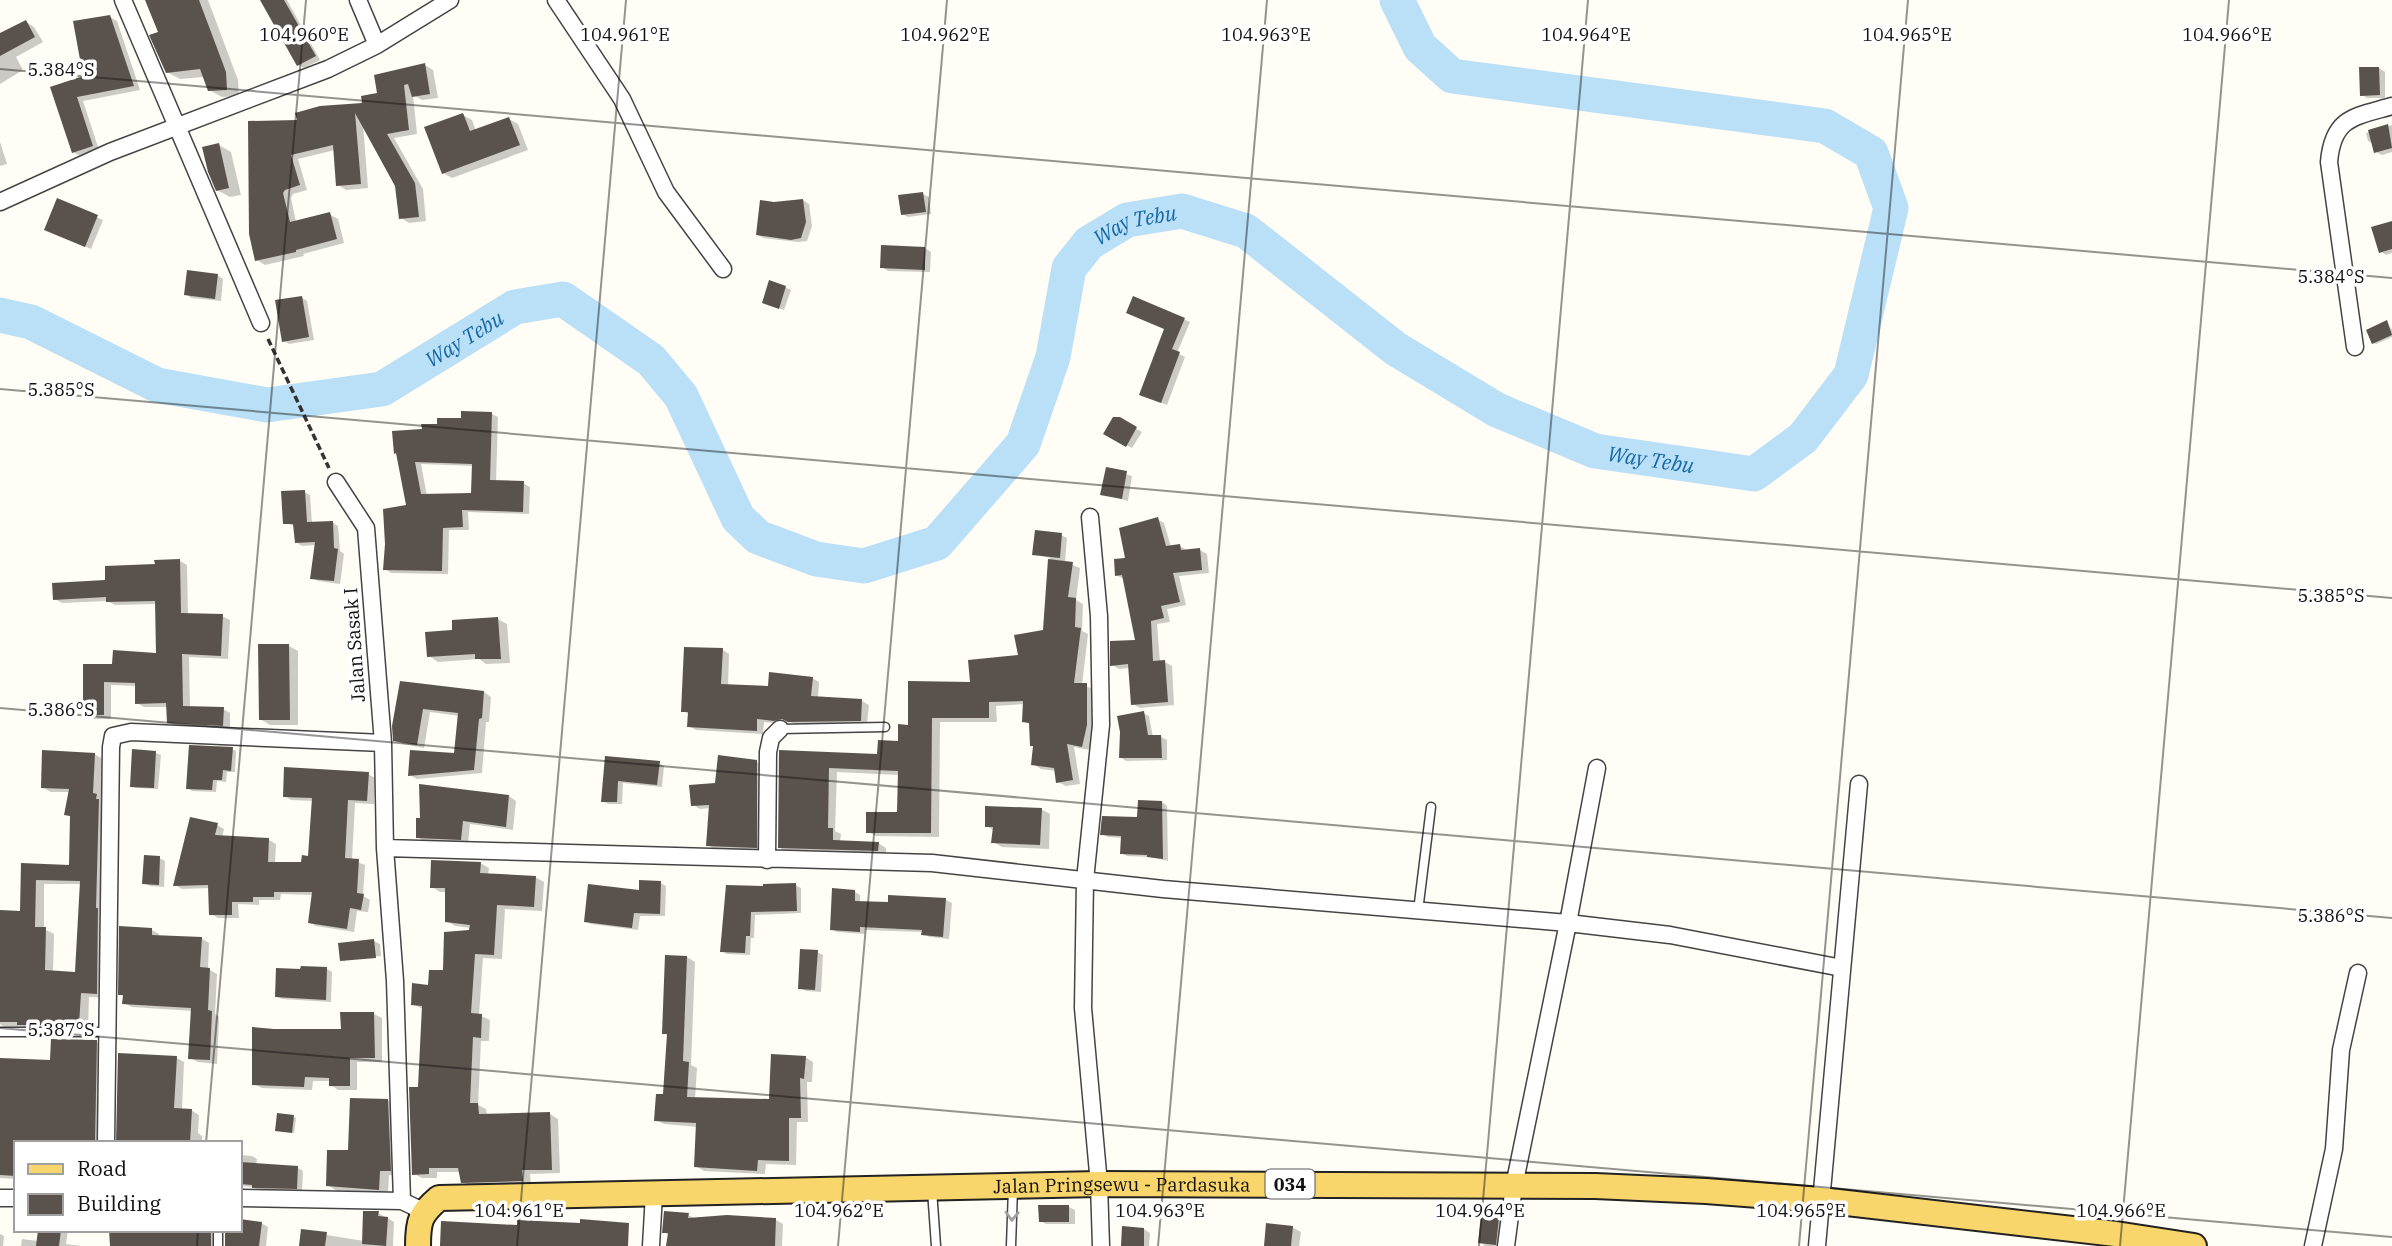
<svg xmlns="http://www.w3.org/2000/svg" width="2392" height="1246" font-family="'IBM Plex Serif',serif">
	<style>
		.shadow { fill: #0003; fill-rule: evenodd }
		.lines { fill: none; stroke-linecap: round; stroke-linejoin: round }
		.river { stroke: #b9e0f7; stroke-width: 35 }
		.building { fill: #5a524d; fill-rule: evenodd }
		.lane-casing { stroke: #444; stroke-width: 11 }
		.street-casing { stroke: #444; stroke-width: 19 }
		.primary-casing { stroke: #222; stroke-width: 28 }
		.path { stroke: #333; stroke-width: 3.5; stroke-dasharray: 7 3.5; stroke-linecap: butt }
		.lane { stroke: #fff; stroke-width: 8 }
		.street { stroke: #fff; stroke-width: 16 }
		.primary { stroke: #f9d66b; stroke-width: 24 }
		.oneway { stroke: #a0a0a0 }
		.ticks { fill: none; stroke: #111; stroke-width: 2; stroke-opacity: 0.45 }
		.labels { text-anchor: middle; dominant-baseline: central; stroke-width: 7; stroke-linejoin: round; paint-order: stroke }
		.shield { fill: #fff; stroke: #585858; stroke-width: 2 }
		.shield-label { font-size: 18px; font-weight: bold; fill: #111 }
		.street-label { font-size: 19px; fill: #111; stroke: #fff }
		.water-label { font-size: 21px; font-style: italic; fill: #1768a6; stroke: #fff }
		.ticks-label { font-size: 18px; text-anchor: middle; fill: #111; stroke: #fff; stroke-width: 7; stroke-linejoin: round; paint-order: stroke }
	</style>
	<rect width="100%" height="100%" fill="#fffdf5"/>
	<path class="shadow" d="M147,0H208L238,80L239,96L222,97L209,90L204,77L180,79L167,72L160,33Z
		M262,0H287L320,60L304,68L299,65Z
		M110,17L117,21L140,90L83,101L99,150L80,156L73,152L53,88L85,77Z
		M26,22L34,27L43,42L16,57L23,70L0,84V36Z
		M425,65L433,70L438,98L422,100L413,95L417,134L394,138L423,189L426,221L409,223L401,218L397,186L363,124L368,188L346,190L338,185L335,150L298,159L307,190L293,194L291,198L296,222L329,214L338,219L344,243L303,254L304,256L265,265L257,260L299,122L364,104Z
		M2379,68L2385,72V98H2367L2362,95Z
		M463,115L472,120L476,131L509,119L518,124L528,150L452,178L443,173Z
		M2392,125V152L2382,155L2376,152L2374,144L2368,141L2366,133Z
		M0,142L7,164L0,166Z
		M219,145L231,152L241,195L230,197L217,190Z
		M923,194L929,197L931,214L908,217L902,214Z
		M58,200L103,220L91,249L52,232Z
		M803,200L809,204L812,226L807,241L798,242L763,238L758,234L774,204Z
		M2392,223V253L2386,255L2380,251Z
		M925,248L931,252L930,272L888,271L882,267Z
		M217,275L223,279L221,301L191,298L186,294Z
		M785,287L791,290L784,310L770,305Z
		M301,297L307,301L314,340L289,344L283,340Z
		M1134,299L1190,322L1177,353L1185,357L1167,405L1147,397L1166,329Z
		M2387,322L2392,330V337L2376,344L2374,343Z
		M492,414L498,417L496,482L523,483L530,487L529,514L468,512L469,530H449L448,574L391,573L385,569L408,507L398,454L424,430ZM421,464L474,466L473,494L427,496Z
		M1119,419L1142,432L1132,448L1106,434Z
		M1107,469L1132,476L1128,501L1102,494Z
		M304,492L310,495L312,524L332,522L338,526L340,551L344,554L340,584L318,581L312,578L316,545L302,546L296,542L295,526L285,523Z
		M1157,519L1164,523L1171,547L1180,546L1188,551L1200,550L1207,554L1209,573L1179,576L1186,605L1167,609L1170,622L1157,624L1160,662H1165L1172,666L1174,705L1140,708L1133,704L1130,668L1119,669L1112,665L1137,641L1124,579L1116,575Z
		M1061,535L1067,538L1065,562L1080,568L1076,600L1083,604L1082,631L1088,634L1082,685L1094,689V730L1090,750L1074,747L1080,784L1066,786L1058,782L1056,771L1041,769L1033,764L1035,747L1031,725L1024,721L1025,704L996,706L997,722H940L939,837L876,836L868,832L899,814V775L837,772L835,831L841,834L840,842L878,843L886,848V854L787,852L779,847L781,752L878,756L900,743L910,726L972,683L1020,657L1045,631L1050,558L1034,554Z
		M180,561L187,565L188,615L222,616L230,620L228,659L189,657L190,708L223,709L230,713V729L176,726L168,722V707H144L137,703V686L111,685V719H92L85,714L84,666H114L158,654L157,604L115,605L107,601L62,603L55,599L156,566Z
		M498,619L507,624L510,663L486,664L479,659L438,662L429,656L454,632Z
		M289,646L298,651V725H270L260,719Z
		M723,650L729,654L728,686L770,688L812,678L819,682L818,698L862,701L869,705L867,724L797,725L790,722L782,724L764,722L763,734L696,730L689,726L690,715L683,711Z
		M401,683L484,692L491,697L489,722H486L482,773L417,779L410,775L456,755L459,716L430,712L424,748L403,744L395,740Z
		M1143,713L1149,716L1153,737H1161L1167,740V760L1126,761L1120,757Z
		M232,749L236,751L235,772H227L226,782L217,781L216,792L192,791L188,788Z
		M156,753L161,755L158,789L136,788L131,786Z
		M94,754L103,759L101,798L105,800L106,998L89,997L88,1029H7L0,1024V911L22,913L23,865L71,866L70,792H51L42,787ZM44,884H81L77,974L53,972L54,934L44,929Z
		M606,758L659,763L664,766L662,787L623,783L622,804H608L603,801Z
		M757,762L764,766L763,851L715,849L708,845L710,808L700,809L693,805L716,785Z
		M368,774L375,778L374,804L355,803L352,860L365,865L363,896L370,900L368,912L357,911L354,932L316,926L309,922L314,895L281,894L280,900H259V905L238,904L239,918H218L211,914L210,888L182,889L175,885L217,825L224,829L222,837L269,840L276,844L275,864H303L310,858L313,801L291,800L285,796Z
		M420,786L509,796L516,801L513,830L470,824L468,843L425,842L418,837L422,820Z
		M1162,802L1167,806L1168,861L1150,857L1127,856L1122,853V838L1108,837L1102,834L1139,819Z
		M1041,809L1050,814L1049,849L1002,847L993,842L994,831L987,826Z
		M159,858L165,861L164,887L150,886L144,883Z
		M480,863L489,868L488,875L535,877L544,882L542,911L505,909L502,959L483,958L479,1015L490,1020L489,1041H481L478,1105L486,1109L487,1115L550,1114L558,1119L560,1173L530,1174L531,1185L471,1186L462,1182L461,1172H437V1178H422L414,1174L423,1009L412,1004L444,972L471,931V928L455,926L447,921V892H440L432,887Z
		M660,883L666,886L665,916H640L638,930L591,924L585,921Z
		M795,885L801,888V913L755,915L754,938H751L750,955L727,954L722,951L765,888Z
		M855,892L860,895V903L890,904V897L946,900L952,903L949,939L929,937L923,932L865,930V934L837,932L831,929Z
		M152,930L159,934V937L201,938L209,943L208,969L217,974L215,1014L219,1017L217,1064L198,1062L190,1058L193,1011L132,1007L124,1003L125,997L120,994Z
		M374,941L380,944L381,956L345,959V962L342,960Z
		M817,952L823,955L821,992L806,991L800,988Z
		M687,957L695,962L691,1065L697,1068L695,1099L770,1101L805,1057L813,1062L812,1082H807L808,1122H797L796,1165L766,1164L765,1174L704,1171L696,1166L698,1127L664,1124L656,1120L665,1096L669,1036L664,1033Z
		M327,969L332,972L331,1002L282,999L276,996Z
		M374,1014L382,1018V1062H357V1090H338L331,1085V1081H313L312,1090L262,1088L254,1084Z
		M96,1042L104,1046L103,1143H16V1179L0,1178V1044V1060L51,1062Z
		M177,1058L184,1062L182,1110H191L199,1115L198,1133L202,1136V1143H118Z
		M388,1100L397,1106L399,1175H389L388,1194L337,1191L328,1185Z
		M294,1117L296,1118L294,1133L279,1131Z
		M240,1155L252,1156L257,1159L256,1165L298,1168L303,1171L302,1191L259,1190L253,1187L240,1186Z
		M1069,1207L1075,1210V1224H1046L1040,1221Z
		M378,1213L394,1222L393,1246H296H301L302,1231L364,1241Z
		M688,1215L696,1219L776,1220L783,1224L782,1246H668L669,1235L664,1232Z
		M1499,1220L1504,1223L1501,1246H1485L1480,1242Z
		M240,1221L261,1223L268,1227L266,1246H226L240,1230Z
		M1292,1227L1301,1232L1299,1246H1265Z
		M1144,1229L1150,1233L1149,1246H1123Z
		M40,1230H68L66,1244L81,1246H21L22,1239L38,1241Z
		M111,1230H221L218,1246H112Z
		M0,1234L4,1236L3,1246H0Z"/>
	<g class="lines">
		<path class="river" id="s1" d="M0,315L31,322L157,385L267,405L382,389L515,307L563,299L651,360L681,396L738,518L758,537L816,559L864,566L937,543L1023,444L1053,357L1069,268L1089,243L1127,220L1182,211L1246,231L1396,349L1497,410L1595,451L1754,474L1803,438L1851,375L1891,208L1871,153L1825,126L1452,76L1420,47L1397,0"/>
	</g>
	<path class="building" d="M145,0H199L226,72L227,90L208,91L200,69L166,73L149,35L158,32Z
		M260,0H284L316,56L297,66Z
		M110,15L134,86L77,97L93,146L72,153L50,87L83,76L73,21Z
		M26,20L35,37L0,56V33Z
		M425,63L430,94L412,97L408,84L404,85L409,130L387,134L415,183L419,217L399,219L395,186L355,113L361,184L336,186L333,145L291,155L300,185L285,190L283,193L290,222L330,212L337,239L296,250V252L255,261L249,234L248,121L297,120L295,113L320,106L362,103L361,96L377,93L374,75Z
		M2359,67H2379L2380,95L2360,96Z
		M463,113L470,131L509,117L520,145L442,174L424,127Z
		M2388,124L2392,148L2374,153L2368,130Z
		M219,143L229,188L216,191L208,172L202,147Z
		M923,192L926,212L901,215L898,195Z
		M57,198L98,215L85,247L44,230Z
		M803,199L806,222L801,238L791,240L756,235L760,200L774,202Z
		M2392,221V249L2379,253L2371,227Z
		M881,245L925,247V270L880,268Z
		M187,270L218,274L215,299L184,295Z
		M769,280L786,286L779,309L762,303Z
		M302,296L309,337L282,342L275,300Z
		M1133,296L1185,318L1172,349L1180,352L1161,403L1139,395L1164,329L1126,313Z
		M2387,320L2392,335L2372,344L2366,330Z
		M461,411L492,412L490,480L524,481L523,512L462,510L463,527L443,528L442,571L383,570L385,544L383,509L406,505L396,453L394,454L392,431L422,429L421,424H437V418H461ZM415,462L472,464L471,493L421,494Z
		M1113,417H1120L1137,427L1126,447L1103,434Z
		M1106,467L1127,471L1122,499L1100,495Z
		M305,490L307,522L333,521L334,548L338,549L334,581L310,579L315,542L295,543L293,524H283L281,491Z
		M1158,517L1166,546L1180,544L1181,550L1200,548L1202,570L1173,573L1180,602L1161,606L1164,618L1151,621L1153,661L1165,660L1168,702L1131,705L1128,664L1110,666V641L1135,640L1122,575L1115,576L1114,559L1125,558L1119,528Z
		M1035,530L1062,533L1060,558L1032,555Z
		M180,559L181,613L223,614L221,656L182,654L183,706L224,707L223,726L167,723L166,703L135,704V683L104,682V715H83V664H112L113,650L156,653L155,601L106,602V597L53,600L52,583L105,580V566L155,564L154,560Z
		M1048,559L1073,562L1068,597L1076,598L1075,627L1081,628L1074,683H1087V725L1082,747L1067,744L1073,780L1056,783L1054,768L1031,765L1033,746H1030L1029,723L1022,722L1023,701L989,702V718H932L931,833H866V812H897L898,771L829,768L828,828H833V840L879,842L878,851L778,848L779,750L877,754L878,740L898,741V724L908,725V681L970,682L968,660L1018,655L1014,635L1043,630Z
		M498,617L501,659H475V654L427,657L425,632L452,630V620Z
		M258,644H289L290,720H259Z
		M684,647L723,648L721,684L768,686L769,672L813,677L811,696L862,699L861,721L788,722L782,719L774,721L757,719V731L687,727L688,712H681Z
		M400,681L484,691L482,718L479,719L474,770L408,776L410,750L454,753L458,713L423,709L417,745L393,741L392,726Z
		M1144,711L1148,735H1161L1162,758H1119L1120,732L1117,716Z
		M189,745L233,747L231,771L223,770L222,780H213L212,790L186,789Z
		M132,749L156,751L154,788L130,787Z
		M42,750L95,753L93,793L97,794L96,799H99L96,908H98L97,994L81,993L79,1025H17V1022H0V910L20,911L21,863L69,865L70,816L64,815L69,789L41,788ZM36,880L80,881L75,972L45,970L46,927H35Z
		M718,755L757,760V848L706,846L709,805L691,806L689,785L715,783Z
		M605,756L660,761L657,785L618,781L617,802H601Z
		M284,767L369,772L367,801L348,800L345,858L359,859L357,893L364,894L361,910L350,908L347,929L308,923L312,892H274V897H253V902H232V915H209L208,885L173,886L190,817L218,823L215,835L269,838L268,862H301L302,855L308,856L312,798L283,797Z
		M419,784L509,795L506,827L463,821L461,840L416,838V818H420Z
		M1138,800L1162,801L1163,859L1147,857V855L1120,854L1121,836L1100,835L1102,816L1137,817Z
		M985,806L1042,808L1040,845L991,843L993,827H985Z
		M144,855L160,856L159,885L142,884Z
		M431,860L481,862L480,873L536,876L534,907L497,905L494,955L475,954L471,1013L482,1014L481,1038L473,1037L470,1103H478L479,1114L550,1112L552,1170H522L523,1181L461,1183L458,1168H429V1174L412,1175L409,1087H418L422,1006L411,1005L412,983L428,985L429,970H443L444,932L469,930L470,925L445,922V888H430Z
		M639,880L661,881L660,914L634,913L632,928L584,922L588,884L639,890Z
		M796,883L797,911L751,912L750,936H746L745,953L720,952L726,885L763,886V884Z
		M832,888L855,890V901L888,902V895L946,898L943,937L921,935L922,930L860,927V932L830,930Z
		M119,926L152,928V935L202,937L200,967L210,968L208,1010L212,1011L210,1060L188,1059L191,1008L122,1004L123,995H118Z
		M374,939L376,958L340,961L338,943Z
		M800,949L818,950L815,990L798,989Z
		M665,955L687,956L683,1061L689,1062L687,1097L769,1099L771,1054L806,1056L804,1079L800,1078L801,1118H789V1161L758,1160L757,1171L694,1167L696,1123L654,1121L656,1094H663L667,1034H662Z
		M301,966L327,967L326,1000L275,997L276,968L300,969Z
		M340,1012H374L375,1058H350V1086H329V1078L305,1077L304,1087L252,1085V1027L274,1029H341Z
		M51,1039L97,1040L95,1143H16V1176L0,1175V1058L50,1060Z
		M118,1053L177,1056L174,1108L192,1109L190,1143H116Z
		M350,1098L388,1099L391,1171H380L379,1190L326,1186L327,1150H348Z
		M277,1113L294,1115L292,1133L275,1131Z
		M240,1162L298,1166L297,1189L252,1188V1185L240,1184Z
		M1038,1205H1069V1222H1039Z
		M363,1211H379L378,1216L388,1217L386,1246L362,1244Z
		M664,1211L689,1213L688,1218L727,1215L776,1218L775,1246H666L668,1233H662Z
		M1481,1216L1499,1218L1496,1245L1478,1243Z
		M240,1219L262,1222L259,1246H225V1230H240Z
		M580,1219L629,1223L628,1246H440L441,1221L517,1225V1220L580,1223Z
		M1266,1223L1293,1226L1291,1246H1264Z
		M1122,1226L1144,1228V1246H1121Z
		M301,1229L327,1232L325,1246H299Z
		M38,1230H61L59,1246H36Z
		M109,1230H211V1246H110Z"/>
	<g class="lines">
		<g class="lane-casing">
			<path id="lane" d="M780,729L885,727
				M1418,911L1431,807
				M0,1032H107
				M932,1190L936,1246
				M218,1246V1230
				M1011,1246L1013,1188"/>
		</g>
		<g class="street-casing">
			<path id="street" d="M123,0L261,323
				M358,0L377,45
				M556,0L622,99L666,192L723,269
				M0,202L110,152L328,69L377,45L450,0
				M2355,347L2329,162C2333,117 2354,117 2392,106
				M336,482L366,528L383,743L385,848L395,981L402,1201
				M1090,517L1099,616L1101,725L1085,880L1083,1008L1099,1184L1101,1246
				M385,848L932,863L1163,889L1568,923L1670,935L1842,968
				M767,860L768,752L771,738L780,729
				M106,1143L111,747L113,736L131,732L383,743
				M0,1198H16
				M240,1198L402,1201L423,1211
				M651,1246L654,1194
				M1506,1246L1514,1186L1568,923L1597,768
				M1817,1246L1859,784
				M2313,1246L2334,1149L2341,1050L2358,973"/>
		</g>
		<g class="primary-casing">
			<g id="primary">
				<path id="s2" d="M418,1246C418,1221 420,1214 439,1198L1099,1184L1595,1186L1706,1191L1821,1200L2116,1234L2194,1246"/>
			</g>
		</g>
		<path class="path" d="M268,339L329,468"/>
		<use href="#lane" class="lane"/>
		<use href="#street" class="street"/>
		<use href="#primary" class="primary"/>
	</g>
	<defs><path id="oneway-chevron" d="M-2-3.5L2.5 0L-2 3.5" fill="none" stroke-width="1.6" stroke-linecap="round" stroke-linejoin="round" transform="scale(1.75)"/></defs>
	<use class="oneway" href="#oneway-chevron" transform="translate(1012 1216) rotate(92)"/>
	<path class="ticks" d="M0,69L2392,278M0,389L2392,598M0,708L2392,918M0,1028L2392,1237M206,1143L306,0M197,1246L198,1230M517,1246L626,0M838,1246L947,0M1158,1246L1267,0M1479,1246L1588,0M1799,1246L1908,0M2120,1246L2229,0"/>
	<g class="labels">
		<rect class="shield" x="1265.5" y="1169.5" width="49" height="29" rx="5"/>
		<g class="shield-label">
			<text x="1290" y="1184">034</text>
		</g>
		<g class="street-label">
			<text transform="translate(354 645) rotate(-94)">Jalan Sasak I</text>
			<text stroke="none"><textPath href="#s2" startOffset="738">Jalan Pringsewu - Pardasuka</textPath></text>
		</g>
		<g class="water-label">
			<text stroke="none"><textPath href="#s1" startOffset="1505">Way Tebu</textPath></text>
			<text stroke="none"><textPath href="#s1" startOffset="497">Way Tebu</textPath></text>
			<text stroke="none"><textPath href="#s1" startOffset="2093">Way Tebu</textPath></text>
		</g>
	</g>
	<g class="ticks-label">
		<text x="304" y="41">104.960°E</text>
		<text x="625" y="41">104.961°E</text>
		<text x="945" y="41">104.962°E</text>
		<text x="1266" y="41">104.963°E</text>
		<text x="1586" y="41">104.964°E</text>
		<text x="1907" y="41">104.965°E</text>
		<text x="2227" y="41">104.966°E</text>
		<text x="61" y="76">5.384°S</text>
		<text x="2331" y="283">5.384°S</text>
		<text x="61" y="396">5.385°S</text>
		<text x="2331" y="602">5.385°S</text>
		<text x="61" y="716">5.386°S</text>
		<text x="2331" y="922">5.386°S</text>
		<text x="61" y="1036">5.387°S</text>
		<text x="519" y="1217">104.961°E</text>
		<text x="839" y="1217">104.962°E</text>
		<text x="1160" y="1217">104.963°E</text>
		<text x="1480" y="1217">104.964°E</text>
		<text x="1801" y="1217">104.965°E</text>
		<text x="2121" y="1217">104.966°E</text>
	</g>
	<rect x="14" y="1141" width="228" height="91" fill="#ffffff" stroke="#a0a0a0" stroke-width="2"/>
	<rect x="28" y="1164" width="35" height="10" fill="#f9d66b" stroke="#a0a0a0" stroke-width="2"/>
	<text x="77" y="1176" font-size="21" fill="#111111">Road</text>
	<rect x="28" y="1194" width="35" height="21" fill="#5a524d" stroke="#a0a0a0" stroke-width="2"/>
	<text x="77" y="1211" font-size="21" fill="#111111">Building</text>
</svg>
